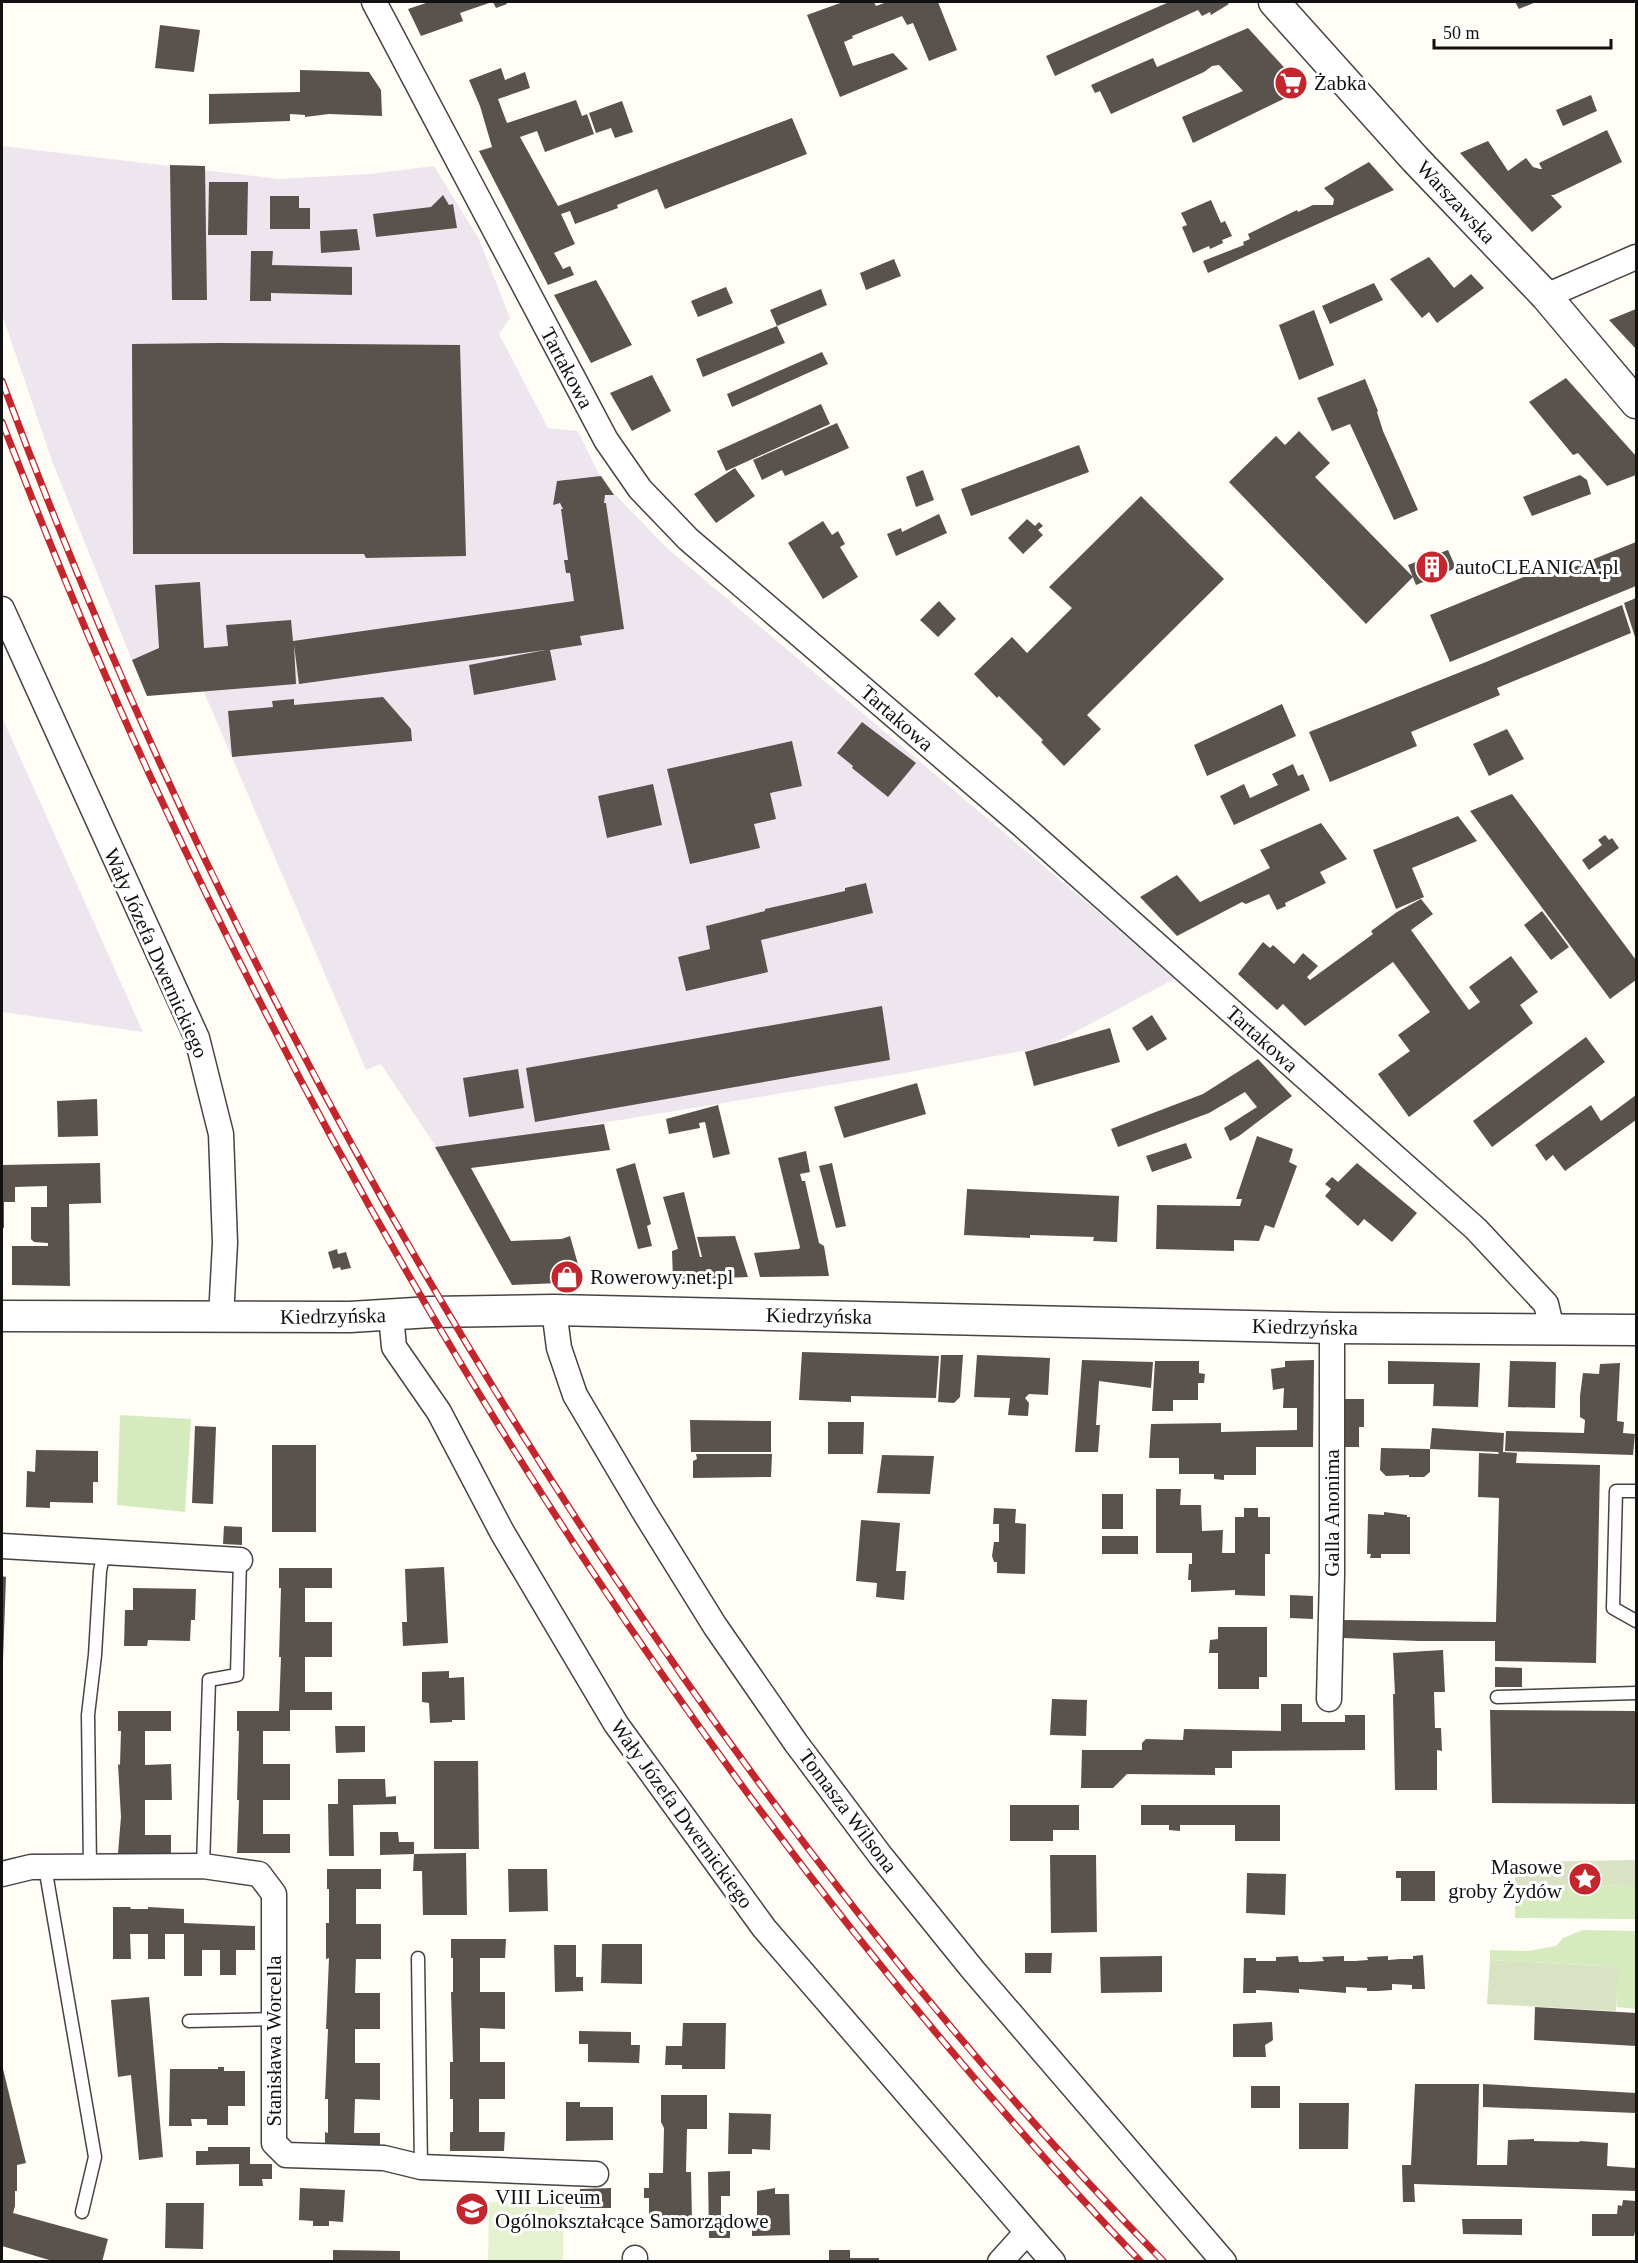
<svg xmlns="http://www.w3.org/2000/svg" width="1638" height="2263" font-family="Georgia,serif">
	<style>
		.industrial { fill: #eee6ef }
		.green { fill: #d5ebbd }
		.cemetery { fill: #d9e3c4 }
		.pitch { fill: #e6f2cf }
		.building { fill: #5a524d }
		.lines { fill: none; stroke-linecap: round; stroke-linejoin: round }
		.service-casing { stroke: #444; stroke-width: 15 }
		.minor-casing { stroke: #444; stroke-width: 27 }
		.tertiary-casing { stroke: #444; stroke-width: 33 }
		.service { stroke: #fff; stroke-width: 12 }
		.minor { stroke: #fff; stroke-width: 24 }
		.tertiary { stroke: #fff; stroke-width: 30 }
		.rail-casing { stroke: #c4262e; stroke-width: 7 }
		.rail { stroke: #fff; stroke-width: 4.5; stroke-dasharray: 14; stroke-linecap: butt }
		.labels { text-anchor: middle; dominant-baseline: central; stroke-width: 6; stroke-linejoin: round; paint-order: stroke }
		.poi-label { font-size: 21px; fill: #111; stroke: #fff; text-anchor: start }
		.street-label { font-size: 21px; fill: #111; stroke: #fff }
	</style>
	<rect width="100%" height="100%" fill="#fffdf5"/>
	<path class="industrial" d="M2,146L279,179L370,174L434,166L479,239L510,318L499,334L548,428L578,431L602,481L667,548L1176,978L1049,1046L904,1073L438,1150L381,1064L366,1070L204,692L145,693L52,461L2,314Z
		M2,717L143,1032L2,1012Z"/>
	<path class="green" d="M120,1415L191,1419L185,1512L117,1505Z
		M1636,1885V1919L1515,1918V1886Z
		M1583,1930L1636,1931V2009L1617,2007L1618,1967L1490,1960V1950L1528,1951L1556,1946L1563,1938Z"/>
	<path class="cemetery" d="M1636,1860V1885L1515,1886V1862Z
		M1490,1960L1619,1967L1616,2011L1487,2004Z"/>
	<path class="pitch" d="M489,2202L564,2203L563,2261H488Z"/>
	<path class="building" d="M429,2H492L460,13L463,21L421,36L408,9Z
		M493,2H506L507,4L496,8Z
		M843,2H874L876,6L887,2H938L957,50L929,61L913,23L907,25L902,16L852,36L853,38L844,42L853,66L893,53L908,69L840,97L807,15Z
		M1169,2H1227L1229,4L1211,15L1210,12L1202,16L1198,10L1055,76L1046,56Z
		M1515,2H1536L1519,9Z
		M160,25L200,30L194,72L155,68Z
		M1248,28L1304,89L1193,143L1182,117L1243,91L1219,65L1212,66L1204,72L1111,114L1100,91L1095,93L1091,85L1153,58L1157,67Z
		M501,68L505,80L525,72L530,88L498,99L507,123L576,100L582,116L587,114L594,134L545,152L537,131L520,137L558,206L792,118L807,154L665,209L657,189L617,205L618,208L575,224L570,211L561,214L575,244L554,253L563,269L570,266L574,275L548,285L479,151L492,147L480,106L469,80Z
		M300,70L369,72L381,90L382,116L329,114L305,117V115L290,114V121L209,124V94L300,92Z
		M1591,95L1597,111L1563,126L1556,110Z
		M622,101L633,132L615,138L611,128L596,133L589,113Z
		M1607,130L1622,162L1554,195H1551L1562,207L1532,232L1460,153L1488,141L1508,171L1526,158L1533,167L1540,169H1542L1539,163Z
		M1369,162L1394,190L1208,273L1203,261L1244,245L1243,242L1250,239L1248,234L1297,210L1298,212L1313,205H1333L1334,199L1324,188Z
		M170,165L205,166L207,300H172Z
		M209,182H248L247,235H208Z
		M443,195L449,205L453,204L457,228L376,237L373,214L431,207Z
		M270,196H299V208H310V229H270Z
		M1211,200L1221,223L1225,221L1232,236L1222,240L1223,243L1210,249L1209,246L1193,253L1182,227L1187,225L1181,213Z
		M357,229L360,250L321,253L320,231Z
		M251,251H273L272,265L352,267V295L271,293V301H250Z
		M1429,257L1454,288L1471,274L1484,288L1437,323L1429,312L1422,318L1390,279Z
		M894,259L901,276L866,290L860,273Z
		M596,280L632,345L591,363L554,295Z
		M1374,283L1383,300L1330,324L1322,306Z
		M726,287L733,303L698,317L691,301Z
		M821,289L827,305L777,326L770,310Z
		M1636,309V349L1609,320Z
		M1314,310L1334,365L1299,380L1279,325Z
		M777,326L785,343L703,377L696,359Z
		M220,343L460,345L466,556L366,558L364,554H133L132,344Z
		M822,352L828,364L732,407L727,394Z
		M652,375L671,411L632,431L610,393Z
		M1566,378L1636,456V475L1607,486L1578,453L1573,455L1529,402Z
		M1365,379L1378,411L1377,412L1383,431L1418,510L1394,520L1350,424L1332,431L1317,398Z
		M821,404L830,424L726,471L717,451Z
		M837,423L849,448L785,476L782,470L762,480L753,460Z
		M1299,431L1330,463L1315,477L1413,577L1366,624L1229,482L1276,436L1285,445Z
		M1079,445L1089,472L971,516L961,489Z
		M735,468L755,496L716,523L694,494Z
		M923,470L934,500L916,507L906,477Z
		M1580,475L1587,480L1591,494L1532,516L1523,497Z
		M601,476L614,495H605L604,503H606L624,629L580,636L582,645L550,650L556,680L474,695L469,665L545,650L299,684L294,645L296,684L147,696L132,660L159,648L155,585L200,582L204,648L228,646L226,625L291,620L293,641L574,601L570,573H566L564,560H568L561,509H563L560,503L553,505L557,481Z
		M1141,496L1224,579L1087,715L1101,729L1064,766L1041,742L1043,740L999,696L997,698L974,674L1012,637L1027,653L1072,608L1049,587Z
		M939,514L947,533L896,556L887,534L901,528L902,532Z
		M1027,519L1035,526L1039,522L1043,526L1038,530L1043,535L1023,554L1008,538Z
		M823,521L832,535L838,531L845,544L840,547L858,577L823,599L788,543Z
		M1636,542V586L1450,662L1430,615L1570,558L1574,567Z
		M1448,550L1456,568L1416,585L1408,565Z
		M1636,598V640L1624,603Z
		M939,601L956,619L938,637L920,620Z
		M1622,605L1631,633L1497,688L1500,695L1411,732L1417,746L1330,782L1309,732L1486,662Z
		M383,697L411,729L412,741L232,757L228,711L273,707L272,701L294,699V705Z
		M1282,704L1296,736L1207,776L1194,745Z
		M862,722L916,763L888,797L852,768L853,766L837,753Z
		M1507,729L1524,759L1489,776L1473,744Z
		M792,741L802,786L770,793L776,819L754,824L760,848L690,864L667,769Z
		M1293,764L1298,776L1303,774L1310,790L1234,825L1220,796L1244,784L1250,798L1278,785L1272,774Z
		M653,784L662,825L607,838L598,796Z
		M1512,794L1636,960V980L1610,999L1470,811Z
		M1458,816L1477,841L1412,868L1424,897L1396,909L1373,850Z
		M1321,823L1347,859L1320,872L1326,883L1285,903L1286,906L1277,910L1269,894L1246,904L1242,902L1177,936L1140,897L1177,875L1200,902L1270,868L1260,850Z
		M1605,835L1609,840L1612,838L1619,848L1589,870L1582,860L1602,845L1598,840Z
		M866,883L873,913L761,940L768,972L686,991L678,957L710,949L706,926L765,911V909L845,891V888Z
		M1421,899L1433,914L1411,930L1469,1010L1480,1002L1469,987L1511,956L1538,992L1520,1005L1533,1023L1409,1117L1378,1074L1410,1051L1398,1035L1430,1012L1393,962L1305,1026L1283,1004L1277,1010L1238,974L1263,942L1270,948L1273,945L1294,964L1303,953L1318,966L1307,977L1310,980L1373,934L1371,931L1397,912Z
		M1542,911L1569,947L1551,960L1524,925Z
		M882,1006L890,1060L535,1122L526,1068Z
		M1152,1015L1167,1039L1147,1051L1132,1028Z
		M1110,1028L1120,1062L1034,1086L1025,1052Z
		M1586,1037L1605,1062L1492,1147L1473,1121Z
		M1258,1059L1292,1096L1239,1136L1230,1141L1224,1128L1257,1107L1245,1092L1209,1113L1118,1147L1111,1129L1203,1094Z
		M518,1069L524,1108L469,1117L463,1078Z
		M917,1083L926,1114L844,1138L834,1107Z
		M1636,1095V1120L1565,1171L1553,1155L1546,1161L1535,1145L1591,1105L1601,1121Z
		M97,1099L98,1136L58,1137L57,1101Z
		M718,1105L730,1154L713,1158L705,1122L699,1123L700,1128L669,1134L666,1119Z
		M604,1124L610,1150L471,1168L511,1241L562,1239L570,1236L583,1282L512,1285L435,1147Z
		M1257,1136L1293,1149L1289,1162L1297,1166L1274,1228L1265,1225L1259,1241L1234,1240V1251L1156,1249L1157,1205L1240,1206L1242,1199H1236Z
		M1186,1143L1192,1158L1152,1172L1146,1156Z
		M806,1151L810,1172L800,1174L802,1181H805L819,1243L824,1246L829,1276L760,1277L754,1253L799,1249L800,1247L778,1158Z
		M100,1163L101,1203L69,1204L70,1286L12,1285V1246H48V1243L34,1242L31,1239V1207H47V1186L15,1187V1202H4V1228H2V1165Z
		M635,1163L651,1224L647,1226L652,1246L638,1249L616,1169Z
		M832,1163L846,1226L836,1228L819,1166Z
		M1357,1163L1417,1213L1392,1242L1364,1219L1358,1226L1325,1196L1331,1189L1325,1184L1332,1177L1338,1182Z
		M967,1189L1119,1196L1117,1242L1093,1241L1094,1237L1030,1235V1238L964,1235Z
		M684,1192L700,1257H702L697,1237L735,1236L748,1277L673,1280L672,1251L678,1249L663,1197Z
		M337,1249L338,1254L346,1252L351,1268L341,1270L340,1267L333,1269L328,1252Z
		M802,1352L939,1356L936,1398L851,1396V1402L799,1400Z
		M941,1355H963L960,1397L954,1403L938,1402Z
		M977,1355L1050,1358L1048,1395L1029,1394L1025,1398L1029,1403L1028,1416L1008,1415L1010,1398L974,1397Z
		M1082,1360L1153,1362L1151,1388L1099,1381L1096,1425H1100L1098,1452H1075Z
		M1314,1360L1313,1447H1256V1475H1224V1480L1214,1479V1474H1179V1458H1149L1151,1424L1221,1423V1432L1297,1430V1408H1283L1284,1388L1273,1390L1271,1369L1285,1367V1361Z
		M1155,1361H1199V1373L1205,1374L1204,1383H1198V1400H1173V1411H1152Z
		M1388,1361L1480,1363L1478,1407L1433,1406L1434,1384H1388Z
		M1510,1361L1556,1362L1555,1408L1508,1407Z
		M1620,1363L1617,1421L1624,1422L1623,1433L1635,1434L1633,1455L1505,1451L1506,1431L1584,1433L1585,1420L1580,1417V1396L1583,1373L1599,1374L1600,1364Z
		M1344,1399H1364V1427H1359V1447H1344Z
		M690,1420L771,1421V1452H691Z
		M828,1422H864L863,1454H828Z
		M195,1426L216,1427L213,1504L192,1503Z
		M1432,1428L1504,1433L1503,1452L1517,1453L1516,1463L1600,1465L1596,1663L1495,1661V1641H1419L1343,1638L1342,1620L1496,1622L1499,1498L1478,1497L1479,1453L1499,1454L1498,1452L1430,1449Z
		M272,1445H316V1532H272Z
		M1381,1448L1430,1449V1472L1424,1477H1409V1475L1386,1476L1380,1470Z
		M36,1450L98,1451V1482H93V1503L50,1502V1508L26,1507L27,1471L35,1472Z
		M696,1454H772L771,1477L693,1478V1461L697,1459Z
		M882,1455L934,1456L930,1494L877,1493Z
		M1156,1489H1181L1180,1505H1201L1202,1531L1223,1530L1222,1553H1235V1517H1244V1508H1258V1517H1270V1554H1265V1596L1235,1595V1590L1191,1592V1580H1188L1189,1564H1192V1553H1156Z
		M1102,1494H1123V1529H1102Z
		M994,1508L1016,1509L1015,1523L1026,1524L1025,1574L997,1573V1562H994L992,1556L994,1542H999V1524H993Z
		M1384,1512L1407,1515V1517H1410V1554H1381V1558H1370L1371,1554H1367L1368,1514L1384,1515Z
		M861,1520L900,1523L896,1571H906L904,1600L876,1597L877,1583L856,1581Z
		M224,1526L242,1527V1545L223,1544Z
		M1102,1536H1138V1554H1102Z
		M444,1567L448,1643L403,1646L402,1622H407L405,1569Z
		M279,1568H332V1588H305V1622H332V1657H305V1692H332V1710H290V1731H263V1764H290V1800H263V1834H290V1853H237L239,1800H237L239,1731H237V1711H279L281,1657H279L281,1588H279Z
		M2,1576L6,1577L3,1660H2Z
		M133,1588L196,1589L195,1620H191L190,1641L148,1640L147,1646H124L125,1610H133Z
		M1290,1595L1313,1596V1619L1290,1618Z
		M1218,1627H1267V1677H1259V1689H1218V1653H1209L1210,1640L1218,1639Z
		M1443,1650L1445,1692H1434L1435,1728H1441L1442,1751L1437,1750V1790H1395L1393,1694H1395L1393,1653Z
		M1495,1667L1522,1668V1687H1495Z
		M449,1671V1678L464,1677L465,1720H452V1722L430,1723L429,1703L422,1702V1672Z
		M1052,1699L1087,1700L1086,1736L1050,1735Z
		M1281,1704H1302V1722H1345V1715H1365V1750L1232,1751V1768H1215V1775L1127,1774L1113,1788H1081L1082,1750H1142V1743L1146,1739L1183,1740L1184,1729L1281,1731Z
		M1490,1710L1636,1711V1804L1492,1803Z
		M118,1711H171V1731H145V1765L171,1764L172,1800H145V1835H171V1853H118L121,1817L118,1764L120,1765L121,1731H118Z
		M335,1726H365V1752L336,1753Z
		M434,1761H478L479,1849H434Z
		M338,1779H385L386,1797L396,1796V1804L353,1805L354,1856H329L328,1804H338Z
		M1010,1805H1079V1830H1053V1841H1010Z
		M1141,1805H1280V1841H1235V1825H1180V1831L1169,1830V1825H1141Z
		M380,1832H398L399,1842H414V1854L466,1853L467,1915H423L422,1871H413L414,1854L380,1855Z
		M1050,1855H1096L1097,1932L1051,1933Z
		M327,1869H381V1889H356V1924H381V1959H356L355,1993H380V2029H355V2063H380V2100L355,2099L354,2133H380V2152L325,2151V2132L328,2133V2099H325L328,2029H326L329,1958L326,1959V1923H329V1889H327Z
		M508,1869H547L548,1911L509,1912Z
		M1396,1871H1435V1901H1401V1878H1396Z
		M1247,1873L1286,1874L1285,1915L1246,1913Z
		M113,1907H130L131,1909H148V1907L184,1909V1923L255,1926V1950H236V1975H220V1950H202V1976H184V1934H165V1959H148V1934H130L131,1959H113Z
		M451,1939H506L505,1958H480V1992H505V2029L480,2028V2062H505V2099H479V2132H505L504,2151H450V2132H453V2099H450V2062H453L451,1992H453V1958H451Z
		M602,1944H642V1984L601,1983Z
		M554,1945H576V1977H583V1991L555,1992Z
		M1025,1953H1052L1051,1973H1025Z
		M1423,1955L1425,1989H1412V1985L1392,1984V1990L1378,1991H1367V1988L1346,1987V1993L1299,1989V1993L1256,1990V1993H1243L1244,1958H1256V1961H1276V1957L1298,1956L1299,1962H1309L1324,1961L1322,1957L1344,1956V1961H1355L1368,1960L1367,1957L1388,1956V1960L1400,1959H1413V1956Z
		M1162,1956V1992L1101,1993L1100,1957Z
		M149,1997L163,2157L139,2160L131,2075L118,2077L111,2000Z
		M1535,2007L1636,2013V2046L1534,2040Z
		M1272,2022L1273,2040L1265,2045L1266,2057H1233V2024Z
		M683,2023H726L725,2069H682V2065H665L666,2046H682Z
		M579,2031L631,2032V2045H640L639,2063L588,2062V2044H579Z
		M2,2065L26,2163L17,2165V2191H15V2206L13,2213L108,2239L102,2262H56L2,2246Z
		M218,2067H224V2071H245V2106H228V2125H207V2119H191L192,2126H169L170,2069H218Z
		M1415,2084H1479L1477,2165H1507L1508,2140L1534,2139V2141L1579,2142L1580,2141L1608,2143L1607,2166L1636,2168V2191L1414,2184L1415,2202H1403L1402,2165H1411Z
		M1483,2084L1636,2093V2113L1483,2107Z
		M1251,2086H1280V2108H1251Z
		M661,2095H707V2129H687L686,2172H691L692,2221L661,2222V2215L649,2216V2198H644V2188H649V2173H663L664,2128L661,2122Z
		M566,2102H580V2107H613V2140L566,2141Z
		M1299,2103H1349L1348,2149H1299Z
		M729,2113L771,2114L770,2150L752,2149V2154H728Z
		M208,2147H250V2164H272V2179H262L263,2186H239V2164L196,2165V2151H208Z
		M730,2171V2196H721V2216H730V2238H709L708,2172Z
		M300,2188L345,2190L343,2222L329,2221V2226H313V2221L299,2220Z
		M611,2188V2208H580V2189Z
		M775,2188V2194H789L790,2235L752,2236V2225H757V2191Z
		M1623,2200L1636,2201V2227L1634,2236H1592V2214H1617L1618,2205L1622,2206Z
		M166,2203H204L203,2249L165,2248Z
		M1462,2219H1522V2235L1463,2234Z
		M333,2250L400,2251V2262H333Z
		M829,2250H850V2258H879V2262H829Z"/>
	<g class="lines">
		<g class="service-casing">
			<path id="service" d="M1636,1491H1616L1613,1608L1636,1621
				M1497,1697L1636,1693
				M90,1866L88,1715L95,1655L100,1571L104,1552
				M203,1866L209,1680L237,1675L240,1560
				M45,1867L95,2157L82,2212
				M418,1958L421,2167
				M189,2021L274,2019"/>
		</g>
		<g class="minor-casing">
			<path id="minor" d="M374,2L606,440L640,489L688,539L1022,825L1476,1229L1546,1304L1552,1329
				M1546,296L1636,257
				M2,609L197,1038L221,1134L225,1243L221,1317
				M554,1310L559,1348L575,1395L643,1510L715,1626L796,1743L880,1855L973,1970L1224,2262
				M391,1315L394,1347L439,1412L502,1532L616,1724L764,1928L1053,2262
				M2,1546L240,1560
				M1329,1699L1332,1575V1328
				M2,1874L31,1867L203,1866L259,1874L274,1894V2143L286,2155L384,2158L421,2167L596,2174
				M635,2262V2258
				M1000,2262L1027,2232"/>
		</g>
		<g class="tertiary-casing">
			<path id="tertiary" d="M1274,2L1415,159L1546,296L1636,403
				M2,1316L350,1317L431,1312L554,1310L1332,1328L1636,1330"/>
		</g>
		<use href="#service" class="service"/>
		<use href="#minor" class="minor"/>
		<use href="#tertiary" class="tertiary"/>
		<g class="rail-casing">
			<path id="rail" d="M2,381C156,796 361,1195 606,1564C771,1812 955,2049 1164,2262
				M2,422C51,548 102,673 159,795C408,1329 733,1835 1141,2262"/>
		</g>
		<use href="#rail" class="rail"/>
	</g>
	<defs>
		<g id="supermarket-disc" transform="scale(1.725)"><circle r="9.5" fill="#c4262e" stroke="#fff"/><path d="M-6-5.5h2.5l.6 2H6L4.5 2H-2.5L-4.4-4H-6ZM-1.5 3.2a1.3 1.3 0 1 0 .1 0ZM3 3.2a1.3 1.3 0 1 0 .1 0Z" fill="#fff"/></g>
		<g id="building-disc" transform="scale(1.725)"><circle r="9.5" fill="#c4262e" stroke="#fff"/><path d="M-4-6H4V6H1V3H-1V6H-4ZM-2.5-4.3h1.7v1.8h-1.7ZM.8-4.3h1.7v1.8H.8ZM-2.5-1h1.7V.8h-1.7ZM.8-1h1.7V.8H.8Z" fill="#fff"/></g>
		<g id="shop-disc" transform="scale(1.725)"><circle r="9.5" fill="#c4262e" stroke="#fff"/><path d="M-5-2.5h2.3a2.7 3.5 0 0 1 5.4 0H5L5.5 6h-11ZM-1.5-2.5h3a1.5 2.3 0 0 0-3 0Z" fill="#fff"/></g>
		<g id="sight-disc" transform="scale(1.725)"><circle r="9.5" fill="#c4262e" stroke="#fff"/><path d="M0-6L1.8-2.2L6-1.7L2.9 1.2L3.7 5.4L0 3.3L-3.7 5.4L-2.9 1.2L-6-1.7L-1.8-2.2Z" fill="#fff"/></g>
		<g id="school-disc" transform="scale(1.725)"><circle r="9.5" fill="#c4262e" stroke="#fff"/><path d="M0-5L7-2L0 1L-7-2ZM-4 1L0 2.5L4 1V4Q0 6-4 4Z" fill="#fff"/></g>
	</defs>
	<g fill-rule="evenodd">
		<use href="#supermarket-disc" x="1291" y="83"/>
		<use href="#building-disc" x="1432" y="567"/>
		<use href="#shop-disc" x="567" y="1277"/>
		<use href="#sight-disc" x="1585" y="1879"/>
		<use href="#school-disc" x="472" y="2209"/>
	</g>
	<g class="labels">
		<g class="poi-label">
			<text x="1314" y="83">Żabka</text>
			<text x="1455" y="567">autoCLEANICA.pl</text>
			<text x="590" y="1277">Rowerowy.net.pl</text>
			<text x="1562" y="1867" text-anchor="end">Masowe<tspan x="1562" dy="24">groby Żydów</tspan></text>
			<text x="495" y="2197">VIII Liceum<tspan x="495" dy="24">Ogólnokształcące Samorządowe</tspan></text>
		</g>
		<g class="street-label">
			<text transform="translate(1456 202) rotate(47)">Warszawska</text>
			<text transform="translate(567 368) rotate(62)">Tartakowa</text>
			<text transform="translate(897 718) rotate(41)">Tartakowa</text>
			<text transform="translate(156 953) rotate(66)">Wały Józefa Dwernickiego</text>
			<text transform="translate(1262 1039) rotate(42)">Tartakowa</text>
			<text transform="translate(333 1316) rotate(-1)">Kiedrzyńska</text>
			<text transform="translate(819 1316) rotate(1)">Kiedrzyńska</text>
			<text transform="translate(1305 1327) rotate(1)">Kiedrzyńska</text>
			<text transform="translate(1332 1513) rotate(-90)">Galla Anonima</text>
			<text transform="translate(848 1811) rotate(53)">Tomasza Wilsona</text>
			<text transform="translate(682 1814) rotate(54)">Wały Józefa Dwernickiego</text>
			<text transform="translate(274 2041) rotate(-90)">Stanisława Worcella</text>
		</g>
	</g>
	<rect width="1638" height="2263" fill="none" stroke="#111111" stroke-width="6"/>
	<path d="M1434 39v9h177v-9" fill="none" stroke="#111111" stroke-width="3"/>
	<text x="1443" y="39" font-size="18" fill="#111111" stroke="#ffffff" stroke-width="4.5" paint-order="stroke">50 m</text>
</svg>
